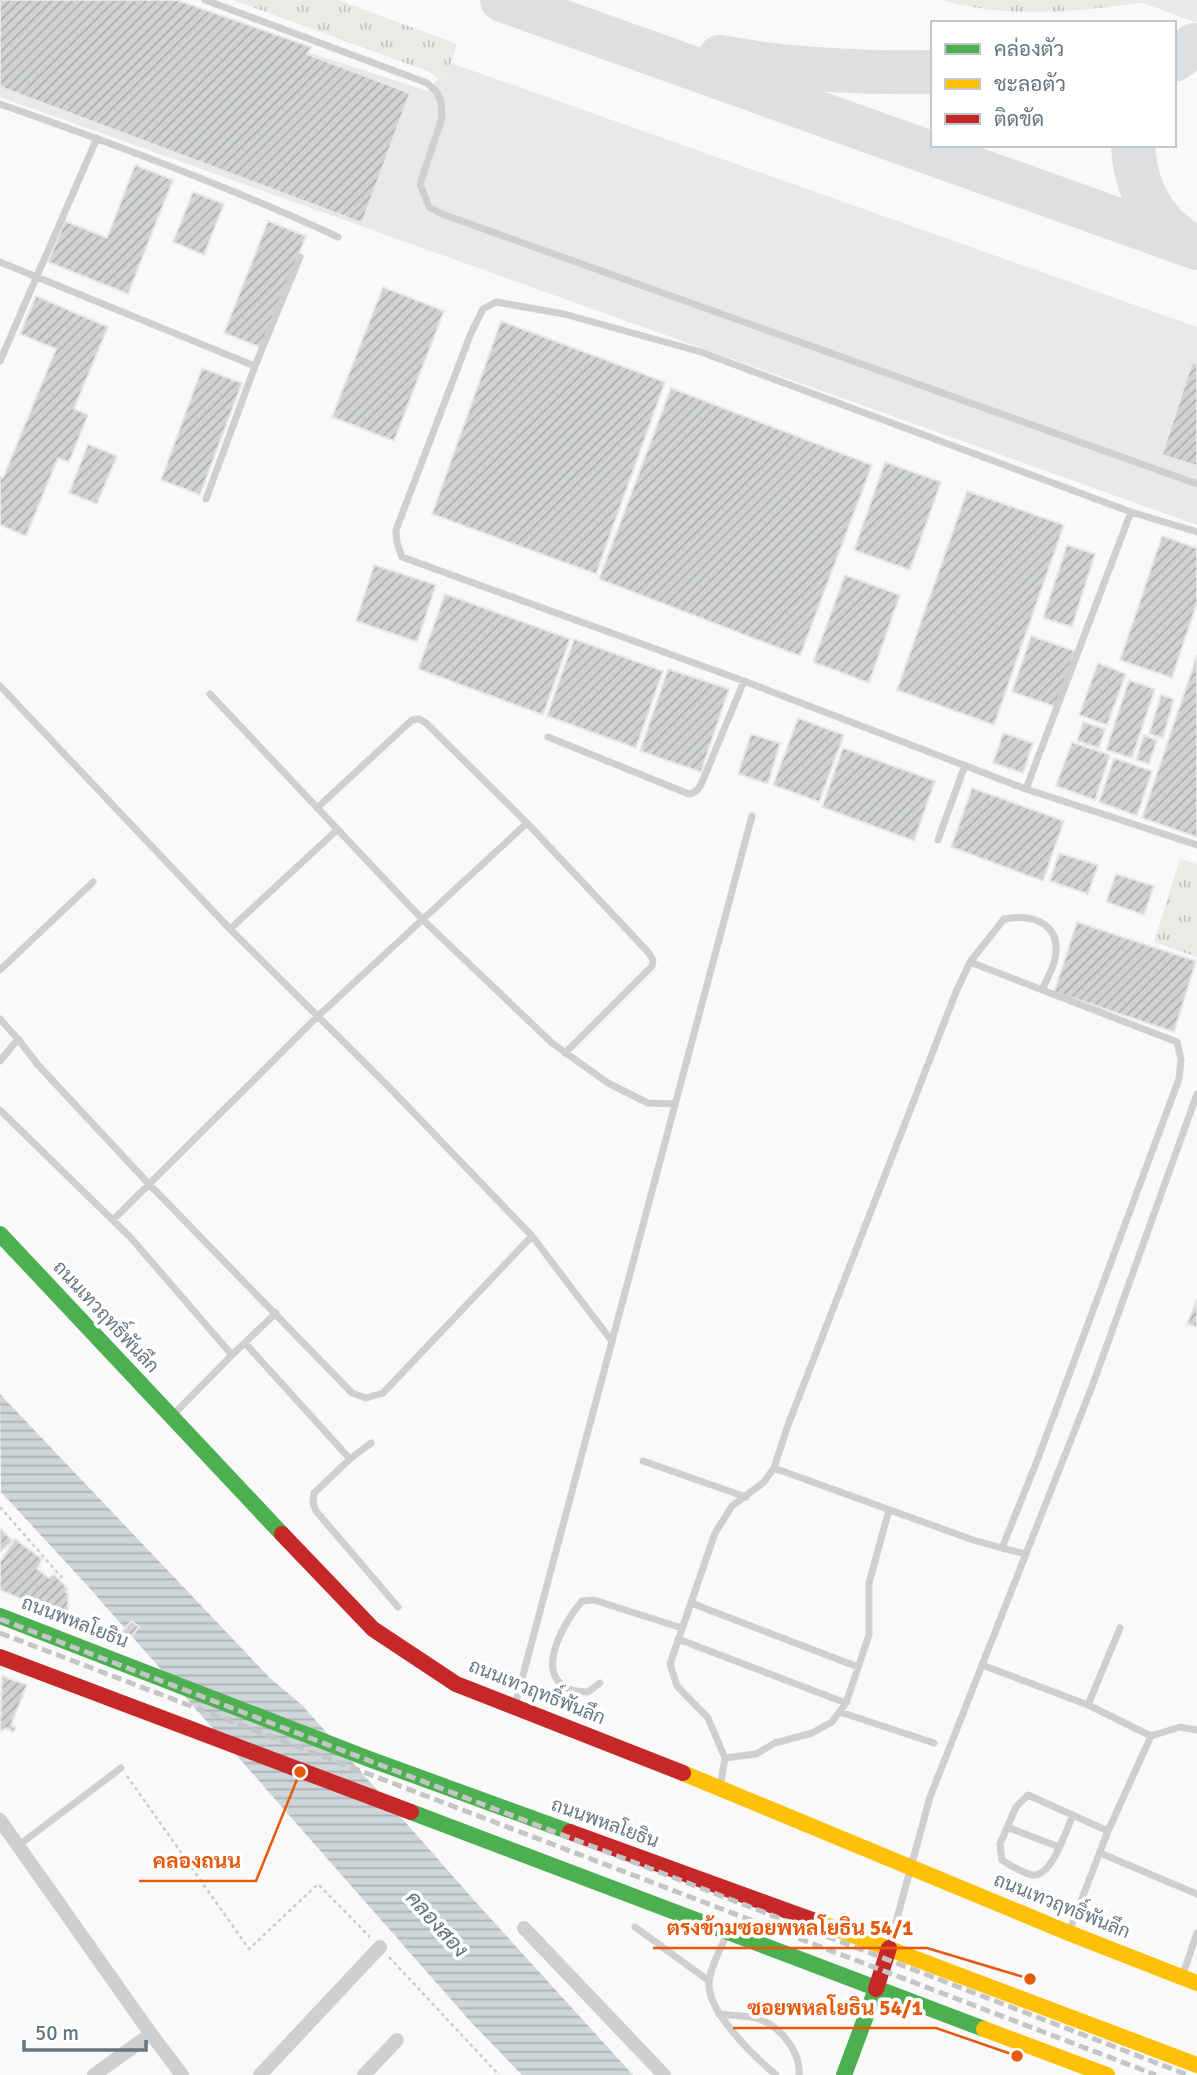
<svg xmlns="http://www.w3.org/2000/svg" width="1197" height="2075" font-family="Signika,Sarabun,sans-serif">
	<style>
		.built { fill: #e8e9e9 }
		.grass { fill: url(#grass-tufts) }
		.water { fill: url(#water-rules) }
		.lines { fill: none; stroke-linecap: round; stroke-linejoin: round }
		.taxiway { stroke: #dedfe0; stroke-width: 44 }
		.building { fill: url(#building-hatch); stroke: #e8e8e8; stroke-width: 2 }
		.path { stroke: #cbcccd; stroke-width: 2.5; stroke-dasharray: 3.5 3.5; stroke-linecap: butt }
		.lane { stroke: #cecfd0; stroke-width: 7 }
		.street { stroke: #cecfd0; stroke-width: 14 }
		.fast { stroke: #4caf50; stroke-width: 16 }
		.slow { stroke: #ffc107; stroke-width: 16 }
		.jam { stroke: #c62828; stroke-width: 16 }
		.rail { stroke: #c3c5c6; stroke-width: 5; stroke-dasharray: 10 5; stroke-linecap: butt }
		.labels { text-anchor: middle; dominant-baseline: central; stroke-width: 7; stroke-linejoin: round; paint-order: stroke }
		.street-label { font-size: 19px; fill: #657683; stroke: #fff }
		.water-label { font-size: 21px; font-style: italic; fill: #60757c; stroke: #fff }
		.leader { fill: none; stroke: #e8590c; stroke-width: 2.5 }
		.callout-dot { fill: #e8590c; stroke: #fff; stroke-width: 2.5 }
		.callout-label { font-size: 21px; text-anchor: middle; font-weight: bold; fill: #e8590c; stroke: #fff; stroke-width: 7; stroke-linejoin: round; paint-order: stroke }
	</style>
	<defs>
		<pattern id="grass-tufts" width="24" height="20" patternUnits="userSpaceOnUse" patternTransform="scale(1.75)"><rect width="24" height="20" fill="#e8ebe6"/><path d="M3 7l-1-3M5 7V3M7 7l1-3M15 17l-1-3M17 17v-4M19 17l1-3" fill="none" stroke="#c0c3c0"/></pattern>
		<pattern id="water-rules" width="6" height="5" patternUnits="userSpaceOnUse" patternTransform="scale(1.75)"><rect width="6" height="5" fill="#ced6d9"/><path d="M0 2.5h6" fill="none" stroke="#abb2b5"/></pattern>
		<pattern id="building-hatch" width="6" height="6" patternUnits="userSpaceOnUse" patternTransform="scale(1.75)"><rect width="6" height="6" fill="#d0d2d3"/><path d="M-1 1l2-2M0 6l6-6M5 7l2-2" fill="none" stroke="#acafb1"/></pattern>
	</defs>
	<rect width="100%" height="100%" fill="#f9f9f9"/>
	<path class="built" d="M0,0H146L428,91L451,63L1197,327V525L0,97Z
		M1135,0H1197V23Z"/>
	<path class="grass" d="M233,0H338L457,44L444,83L430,72Z
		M942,0H1162C1088,10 1016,21 942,0Z
		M1180,859L1197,864V957L1154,942Z"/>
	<path class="water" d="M0,1394L269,1677L303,1706L481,1908L633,2075H522L470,2021L85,1583L1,1492Z"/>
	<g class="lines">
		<path class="taxiway" d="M502,0L1197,248
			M720,57C790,70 861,73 933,72
			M1174,60L1194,45
			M1133,145C1135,185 1150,218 1184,241"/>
	</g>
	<path class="building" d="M0,0H177L311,47L307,54L410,93L362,223L0,87Z
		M135,165L173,180L128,294L48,262L65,221L107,238Z
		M193,192L224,204L204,255L173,242Z
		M268,221L306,236L262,348L224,333Z
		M383,287L444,311L394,441L332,417Z
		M36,296L108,327L74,409L88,415L69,462L58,458L26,536L0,525V476L3,478L56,349L20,334Z
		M501,321L665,382L596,574L432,514Z
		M1192,362L1197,364V466L1162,455Z
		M202,368L242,383L200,495L161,480Z
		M671,388L872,465L800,656L599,579Z
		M88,444L117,456L97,504L69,493Z
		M885,462L941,482L910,570L854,550Z
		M967,491L1064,525L994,725L897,690Z
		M1162,536L1197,548V603L1172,678L1120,660Z
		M1067,545L1095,554L1072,627L1043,618Z
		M374,565L436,585L417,642L356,621Z
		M845,575L900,595L869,683L813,662Z
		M445,594L570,639L543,715L418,669Z
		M1031,636L1075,651L1056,707L1012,692Z
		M574,639L663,671L636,748L547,716Z
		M1197,655V837L1142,818Z
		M1098,663L1126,674L1107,725L1079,715Z
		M668,669L729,689L701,772L640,751Z
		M1129,680L1155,689L1132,758L1106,750Z
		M1161,695L1174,699L1163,738L1149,734Z
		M798,718L844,735L819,802L773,785Z
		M1083,722L1105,729L1099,748L1077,741Z
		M1003,733L1033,743L1023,773L993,763Z
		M751,734L780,743L768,784L738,774Z
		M1144,735L1157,740L1149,764L1136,760Z
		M1072,742L1110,755L1095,800L1056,786Z
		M843,748L935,781L914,841L822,807Z
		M1114,758L1152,771L1137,816L1099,802Z
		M972,788L1064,821L1043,881L951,847Z
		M1059,853L1098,865L1088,894L1050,881Z
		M1116,874L1154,886L1144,915L1106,902Z
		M1077,922L1196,961L1174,1032L1054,992Z
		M1197,1299V1327L1187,1324Z
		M0,1528L13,1541L0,1552Z
		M15,1539L42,1559L37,1569L49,1578L54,1574L68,1589L66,1592L68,1594V1619L0,1590V1562Z
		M132,1621L139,1627L128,1640L121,1633Z
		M2,1676L27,1685L11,1725L16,1728L13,1732L6,1728L0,1732Z"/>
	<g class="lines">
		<path class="path" d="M0,1507L64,1580
			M127,1776L249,1949L318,1884L370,1937
			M389,1957L499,2075"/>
		<path class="lane" d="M205,0L427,83L436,91L441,101L442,118L420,184L429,207L442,214L1197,484
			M0,104C115,144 228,186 338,237
			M0,262L255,366
			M0,361L97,138
			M206,499L255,366L300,257
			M1131,512L1026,789L744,681L402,557L397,543L396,530L471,333L483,309L496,302L564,314L701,352L1131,512L1197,532
			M0,686L230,929L388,1086L532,1236L611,1340
			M210,694L423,920L552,1043L608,1083L648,1103L675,1104
			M548,737L689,794C697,793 700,787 703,780L744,681
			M1026,789L1197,845
			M317,808L412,720L419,719L426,723L527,823L648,952L653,960L652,966L565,1053
			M938,840L965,765
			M230,929L337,830
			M970,962L1004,919C1036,913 1064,926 1054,963C1051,972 1046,981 1042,990
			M0,970L93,882
			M0,1019L18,1039
			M0,1061L18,1039L38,1065L148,1183L352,1393L366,1398L383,1393L532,1236
			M0,1110L131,1238L232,1355L276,1313
			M113,1220L318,1016L527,823
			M245,1343L350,1459L314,1493L313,1503L316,1511L398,1607
			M171,1417L232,1355
			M350,1459L371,1443
			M643,1461L746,1497
			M1002,1548L1026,1554
			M691,1603L858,1667
			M678,1639L846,1703
			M982,1665L1088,1705L1151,1736L1180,1727L1197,1730
			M600,1683L588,1692C583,1691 576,1692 572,1690C531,1676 565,1621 582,1601L594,1600L682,1628
			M515,1705L752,816
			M1088,1705L1120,1628
			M840,1712L934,1743
			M725,1758L756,1754L775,1743L812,1733L832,1722L846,1703L869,1635V1583L889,1510
			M720,1787L725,1758L708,1718L677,1686L670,1664L715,1533L732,1506L764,1482L774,1468L788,1425L956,992L970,962L1177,1042L1181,1059L1179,1079L1037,1461L1002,1548L973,1540L774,1468
			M1073,1815C1066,1830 1052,1878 1032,1875C1022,1873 1010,1865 1002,1860L1000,1844L1016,1807L1028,1795L1108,1831
			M1007,1827L1059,1847
			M19,1845L121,1768
			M1100,1853L1197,1894
			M635,1927L709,1981
			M1069,1932L1108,1831L1151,1736
			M726,1936C720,1950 710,1968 709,1983C707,2012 755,2057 776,2075
			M890,1944L930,1797L1093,1384L1197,1094
			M1182,1977L1197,1933
			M719,2014C733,2016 752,2015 764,2021C783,2030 801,2054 799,2075"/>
		<path class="street" d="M0,1820L151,2034L182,2075
			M524,1928L664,2075
			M94,2075L151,2034
			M260,2075L380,1947
			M364,2075L397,2040"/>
		<path class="fast" d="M0,1234L282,1534
			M0,1616L369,1759L570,1832
			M411,1812L984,2029
			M844,2075L876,1989"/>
		<path class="slow" d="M683,1773L1069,1933L1197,1983
			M818,1922L1197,2065
			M984,2029L1107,2075"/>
		<path class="jam" d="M282,1534L373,1629L456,1684L683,1773
			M0,1657L411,1812
			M570,1832L818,1922
			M876,1989L889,1948"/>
		<path class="rail" d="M0,1619L1188,2075
			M0,1633L1156,2075"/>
	</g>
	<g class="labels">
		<g class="street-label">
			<text transform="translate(106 1317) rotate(47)">ถนนเทวฤทธิ์พันลึก</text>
			<text transform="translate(75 1622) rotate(21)">ถนนพหลโยธิน</text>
			<text transform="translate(537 1692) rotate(22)">ถนนเทวฤทธิ์พันลึก</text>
			<text transform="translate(605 1823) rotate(20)">ถนนพหลโยธิน</text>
			<text transform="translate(1062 1906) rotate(22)">ถนนเทวฤทธิ์พันลึก</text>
		</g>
		<g class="water-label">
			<text transform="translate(437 1924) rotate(48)">คลองสอง</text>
		</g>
	</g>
	<path class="leader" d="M300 1772L256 1881H139M1030 1979L927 1948H653M1017 2056L936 2028H733"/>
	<g class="callout-dot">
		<circle cx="300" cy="1772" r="7"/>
		<circle cx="1030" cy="1979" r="7"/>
		<circle cx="1017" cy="2056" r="7"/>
	</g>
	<g class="callout-label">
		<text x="197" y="1868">คลองถนน</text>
		<text x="790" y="1935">ตรงข้ามซอยพหลโยธิน 54/1</text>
		<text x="835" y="2015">ซอยพหลโยธิน 54/1</text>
	</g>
	<rect x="931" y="21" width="245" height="126" fill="#ffffff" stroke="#c1c8cd" stroke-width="2"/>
	<rect x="945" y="44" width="35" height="10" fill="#4caf50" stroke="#c1c8cd" stroke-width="2"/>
	<text x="994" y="56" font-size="21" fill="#657683">คล่องตัว</text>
	<rect x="945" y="79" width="35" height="10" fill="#ffc107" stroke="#c1c8cd" stroke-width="2"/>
	<text x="994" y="91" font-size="21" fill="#657683">ชะลอตัว</text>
	<rect x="945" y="114" width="35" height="10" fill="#c62828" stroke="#c1c8cd" stroke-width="2"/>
	<text x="994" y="126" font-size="21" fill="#657683">ติดขัด</text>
	<path d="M24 2040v10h122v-10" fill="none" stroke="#657683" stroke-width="3.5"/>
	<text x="35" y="2040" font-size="21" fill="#657683" stroke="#ffffff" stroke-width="5" paint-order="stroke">50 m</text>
</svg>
